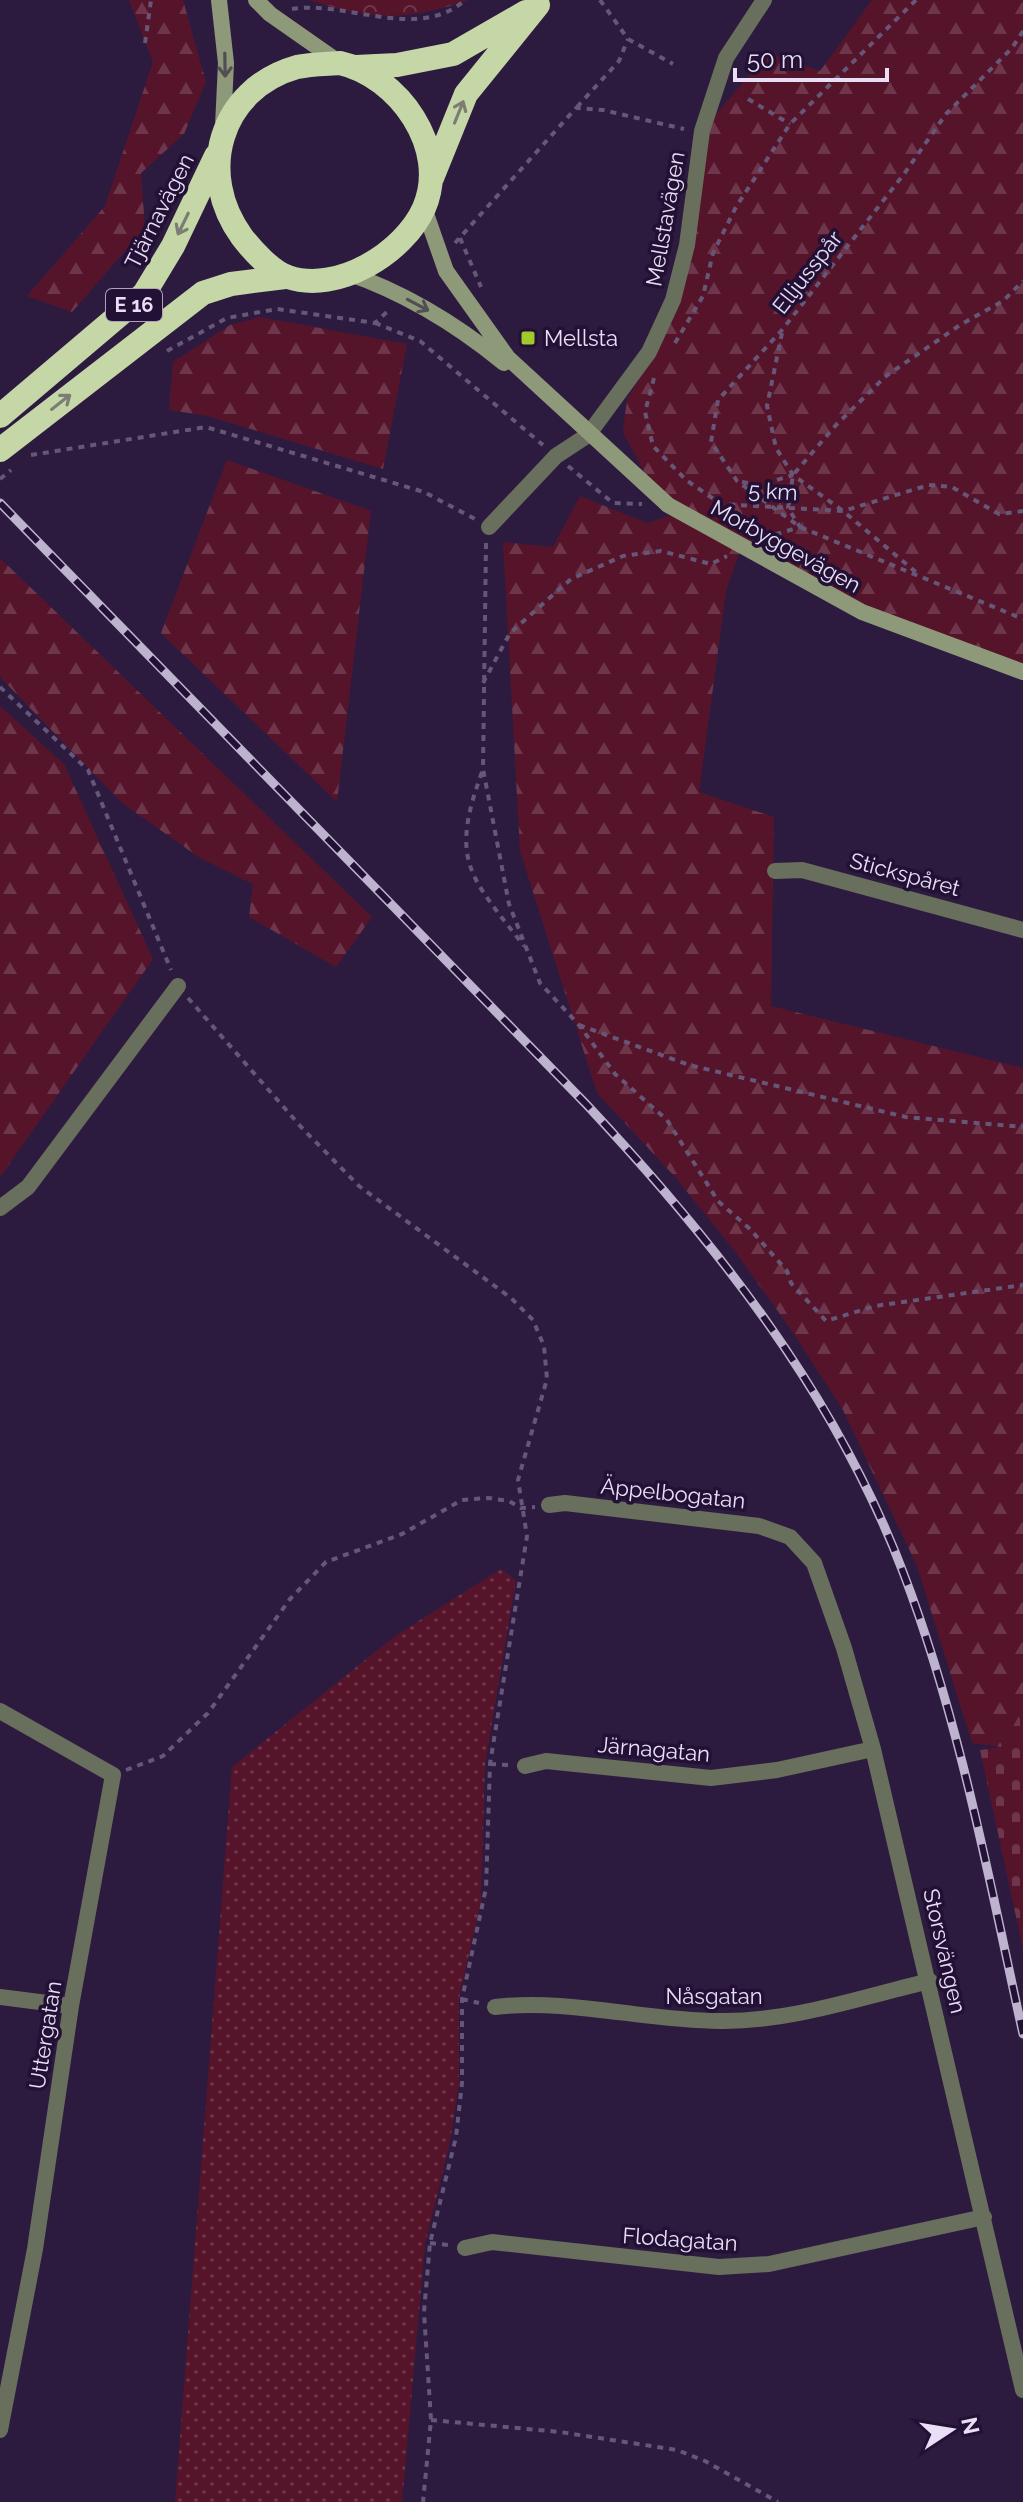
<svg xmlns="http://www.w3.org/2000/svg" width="1023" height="2502" font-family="Raleway,sans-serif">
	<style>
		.grass { fill: url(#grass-dots) }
		.forest { fill: url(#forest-firs) }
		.cemetery { fill: url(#cemetery-stones) }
		.park { fill: url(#park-crowns) }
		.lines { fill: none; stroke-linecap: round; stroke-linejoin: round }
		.path { stroke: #665778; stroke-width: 4; stroke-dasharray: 6 6; stroke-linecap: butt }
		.street { stroke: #686f5c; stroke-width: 16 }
		.secondary { stroke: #8e997a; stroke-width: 16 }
		.highway { stroke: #c6d7a7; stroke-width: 24 }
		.rail-casing { stroke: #beb3ce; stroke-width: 9 }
		.rail { stroke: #221134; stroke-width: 6; stroke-dasharray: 18; stroke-linecap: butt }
		.oneway { stroke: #534e54 }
		.oneway2 { stroke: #7c7e73 }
		.poi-dot { fill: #a1c92a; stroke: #221134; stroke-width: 3 }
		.labels { text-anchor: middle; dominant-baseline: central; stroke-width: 7; stroke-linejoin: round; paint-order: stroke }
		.shield { fill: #221134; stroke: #ada1bc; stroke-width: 2 }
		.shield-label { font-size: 20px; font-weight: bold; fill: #e8dff7 }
		.street-label { font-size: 22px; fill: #e8dff7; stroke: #221134 }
		.poi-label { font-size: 22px; fill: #e8dff7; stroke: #221134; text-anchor: start }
	</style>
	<defs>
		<pattern id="grass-dots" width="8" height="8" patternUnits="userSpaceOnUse" patternTransform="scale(2)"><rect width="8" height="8" fill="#56142b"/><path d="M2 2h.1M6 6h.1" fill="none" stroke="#6e364a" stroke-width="1.8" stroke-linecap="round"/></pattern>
		<pattern id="forest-firs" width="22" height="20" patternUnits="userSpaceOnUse" patternTransform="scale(2)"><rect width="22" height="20" fill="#56142b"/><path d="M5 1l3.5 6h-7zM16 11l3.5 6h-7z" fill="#6e364a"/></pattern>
		<pattern id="cemetery-stones" width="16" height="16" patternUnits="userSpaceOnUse" patternTransform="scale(2)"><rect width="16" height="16" fill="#56142b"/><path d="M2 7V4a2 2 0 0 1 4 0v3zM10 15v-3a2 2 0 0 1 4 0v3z" fill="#6e364a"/></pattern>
		<pattern id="park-crowns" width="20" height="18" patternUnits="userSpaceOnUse" patternTransform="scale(2)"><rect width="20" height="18" fill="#56142b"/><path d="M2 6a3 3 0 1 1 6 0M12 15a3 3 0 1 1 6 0" fill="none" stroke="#6e364a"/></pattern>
	</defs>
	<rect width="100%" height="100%" fill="#2c1b3f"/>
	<path class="grass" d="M501,1569L516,1580L485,1764L481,1901L459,1998V2083L450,2142L425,2245L402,2502H175L232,1767L395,1636Z"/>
	<path class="forest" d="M129,0H183L206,82L184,134L141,173L145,228L72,312L27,296L105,206L153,62Z
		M872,0H1023V672L862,612L741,548L726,591L699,792L774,817L771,1006L1023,1068V1709L1001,1747L972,1743L917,1566L843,1410L792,1331L737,1254L676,1178L597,1093L520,851L503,542L553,547L580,496L647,523L673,514L652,487L623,432L627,399L654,355L673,300L702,131L768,53L820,71Z
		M260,317L407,344L383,469L208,416L169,410L173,362L230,325Z
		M227,460L371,511L337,802L161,633Z
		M0,558L372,917L336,967L249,917L253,884L200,858L122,803L0,677Z
		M0,706L64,764L153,959L0,1177Z"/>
	<path class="cemetery" d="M1023,1709V1949L980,1750L1001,1747Z"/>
	<path class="park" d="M308,0H469C402,22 375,20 308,0Z"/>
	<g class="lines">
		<path class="path" d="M600,0L628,39L673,64
			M292,9C346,0 418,42 465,0
			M1023,31L1012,48L946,114L904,174L782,330L718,400L711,442L737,481L800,527L1023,619
			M145,43L151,0
			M748,99L790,124
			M577,107L619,61L628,39
			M460,238L481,287
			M455,243L576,108L603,110L684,129
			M375,323L420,341L543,445
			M782,333L767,406L776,448L793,475L843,511L917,573
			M675,343L703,296L713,253L736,207L790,124L916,0
			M167,351L227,318L277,309L375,323L390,309
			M654,378L645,412L653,446L686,480L721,504L843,511L929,485L952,487L999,514L1023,511
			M31,455L206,427L424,492L475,519
			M568,466L613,503L642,504
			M0,479L11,470
			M742,482L760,485L793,475
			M764,538L800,527L788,508L793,475L836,425L886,376L960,325L1003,301L1023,281
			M486,543L483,769L509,904L540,983L579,1025L615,1074L667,1120L718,1201L750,1229L787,1271L791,1283L826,1321L875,1306L1023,1285
			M483,683L510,633L571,579L623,556L661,551L711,564L727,556
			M0,687L88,770L171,970
			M482,772C449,862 470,876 524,946
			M188,998L302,1128L359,1186L511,1298L533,1320L544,1346L547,1379L518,1480L527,1536L490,1764L486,1888L462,1999V2083L456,2137L430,2243L424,2312L431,2420L423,2502
			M579,1025L689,1065L906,1117L1023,1127
			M490,1764L508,1765
			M126,1770L163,1756L208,1713L290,1599L326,1562L402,1534L462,1500L488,1498L509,1501L521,1508L535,1507
			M462,1999L479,2003
			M430,2243L448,2245
			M431,2420L560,2432L677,2450L705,2461L778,2502"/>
		<path class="street" d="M489,527L556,456L588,435L649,352L673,300L687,245L702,131L726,58L764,0
			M775,871L802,870L1023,930
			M0,1208L28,1187L178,986
			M549,1505L565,1503L759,1526L790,1537L814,1563L844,1648L873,1749L1023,2390
			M0,1711L113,1775L71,2006L35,2249L0,2430
			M525,1766L546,1761L711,1778L777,1770L873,1749
			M0,1997L71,2006
			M495,2007C569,1998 645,2021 720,2021C791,2022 861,1997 930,1981
			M465,2248L492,2242L719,2267L769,2264L984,2217"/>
		<path class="secondary" d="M219,0L226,63L223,126
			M256,0L270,14L340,63
			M424,208L446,271L508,358L668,505L862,612L1023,672
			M347,273C406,293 456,324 504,363"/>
		<path class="highway" d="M340,63C398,76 450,148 424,208C404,253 337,294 288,277C272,272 252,250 242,237C196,174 219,89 297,67C310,64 326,64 340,63Z
			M356,67L397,65L453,54L526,12
			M432,178L466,94L538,5
			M0,416L144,294L173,246L216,156
			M0,450L203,293L231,284L285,277"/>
		<g class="rail-casing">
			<path id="rail" d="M0,503L586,1104C715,1242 835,1393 903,1572C960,1721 989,1879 1023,2034"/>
		</g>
		<use href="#rail" class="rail"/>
	</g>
	<defs><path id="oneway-shaft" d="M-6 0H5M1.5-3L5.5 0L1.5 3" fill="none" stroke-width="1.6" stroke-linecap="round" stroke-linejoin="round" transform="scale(2)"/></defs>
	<g class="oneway">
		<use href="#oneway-shaft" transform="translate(225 65) rotate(89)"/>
		<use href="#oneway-shaft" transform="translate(418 305) rotate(28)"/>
	</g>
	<g class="oneway2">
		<use href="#oneway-shaft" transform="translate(459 112) rotate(-68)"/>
		<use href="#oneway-shaft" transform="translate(183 224) rotate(116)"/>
		<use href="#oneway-shaft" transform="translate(61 402) rotate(-38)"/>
	</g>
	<rect class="poi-dot" x="520" y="330" width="16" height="16" rx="4"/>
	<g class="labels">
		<rect class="shield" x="106" y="289" width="56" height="32" rx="6"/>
		<g class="shield-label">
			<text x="134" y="305">E 16</text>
		</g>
		<g class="street-label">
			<text transform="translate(159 211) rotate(-63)">Tjärnavägen</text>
			<text transform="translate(665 219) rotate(-80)">Mellstavägen</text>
			<text transform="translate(807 272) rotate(-52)">Elljusspår</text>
			<text transform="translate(773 491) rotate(3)">5 km</text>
			<text transform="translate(786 546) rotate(29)">Morbyggevägen</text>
			<text transform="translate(905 874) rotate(15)">Stickspåret</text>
			<text transform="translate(673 1493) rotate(6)">Äppelbogatan</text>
			<text transform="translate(654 1749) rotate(5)">Järnagatan</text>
			<text transform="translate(945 1951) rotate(77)">Storsvängen</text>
			<text x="714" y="1996">Nåsgatan</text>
			<text transform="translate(45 2035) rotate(-81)">Uttergatan</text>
			<text transform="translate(680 2239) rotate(4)">Flodagatan</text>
		</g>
		<g class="poi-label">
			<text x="544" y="338">Mellsta</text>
		</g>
	</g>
	<g transform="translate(951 2430) rotate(78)" stroke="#221134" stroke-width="6" paint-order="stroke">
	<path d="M0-6L14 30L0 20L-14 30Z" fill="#e8dff7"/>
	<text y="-12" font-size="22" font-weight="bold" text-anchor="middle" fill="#e8dff7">N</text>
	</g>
	<path d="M735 68v12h152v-12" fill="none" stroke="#e8dff7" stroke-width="4"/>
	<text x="747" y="68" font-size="24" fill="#e8dff7" stroke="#221134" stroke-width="6" paint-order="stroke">50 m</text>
</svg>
